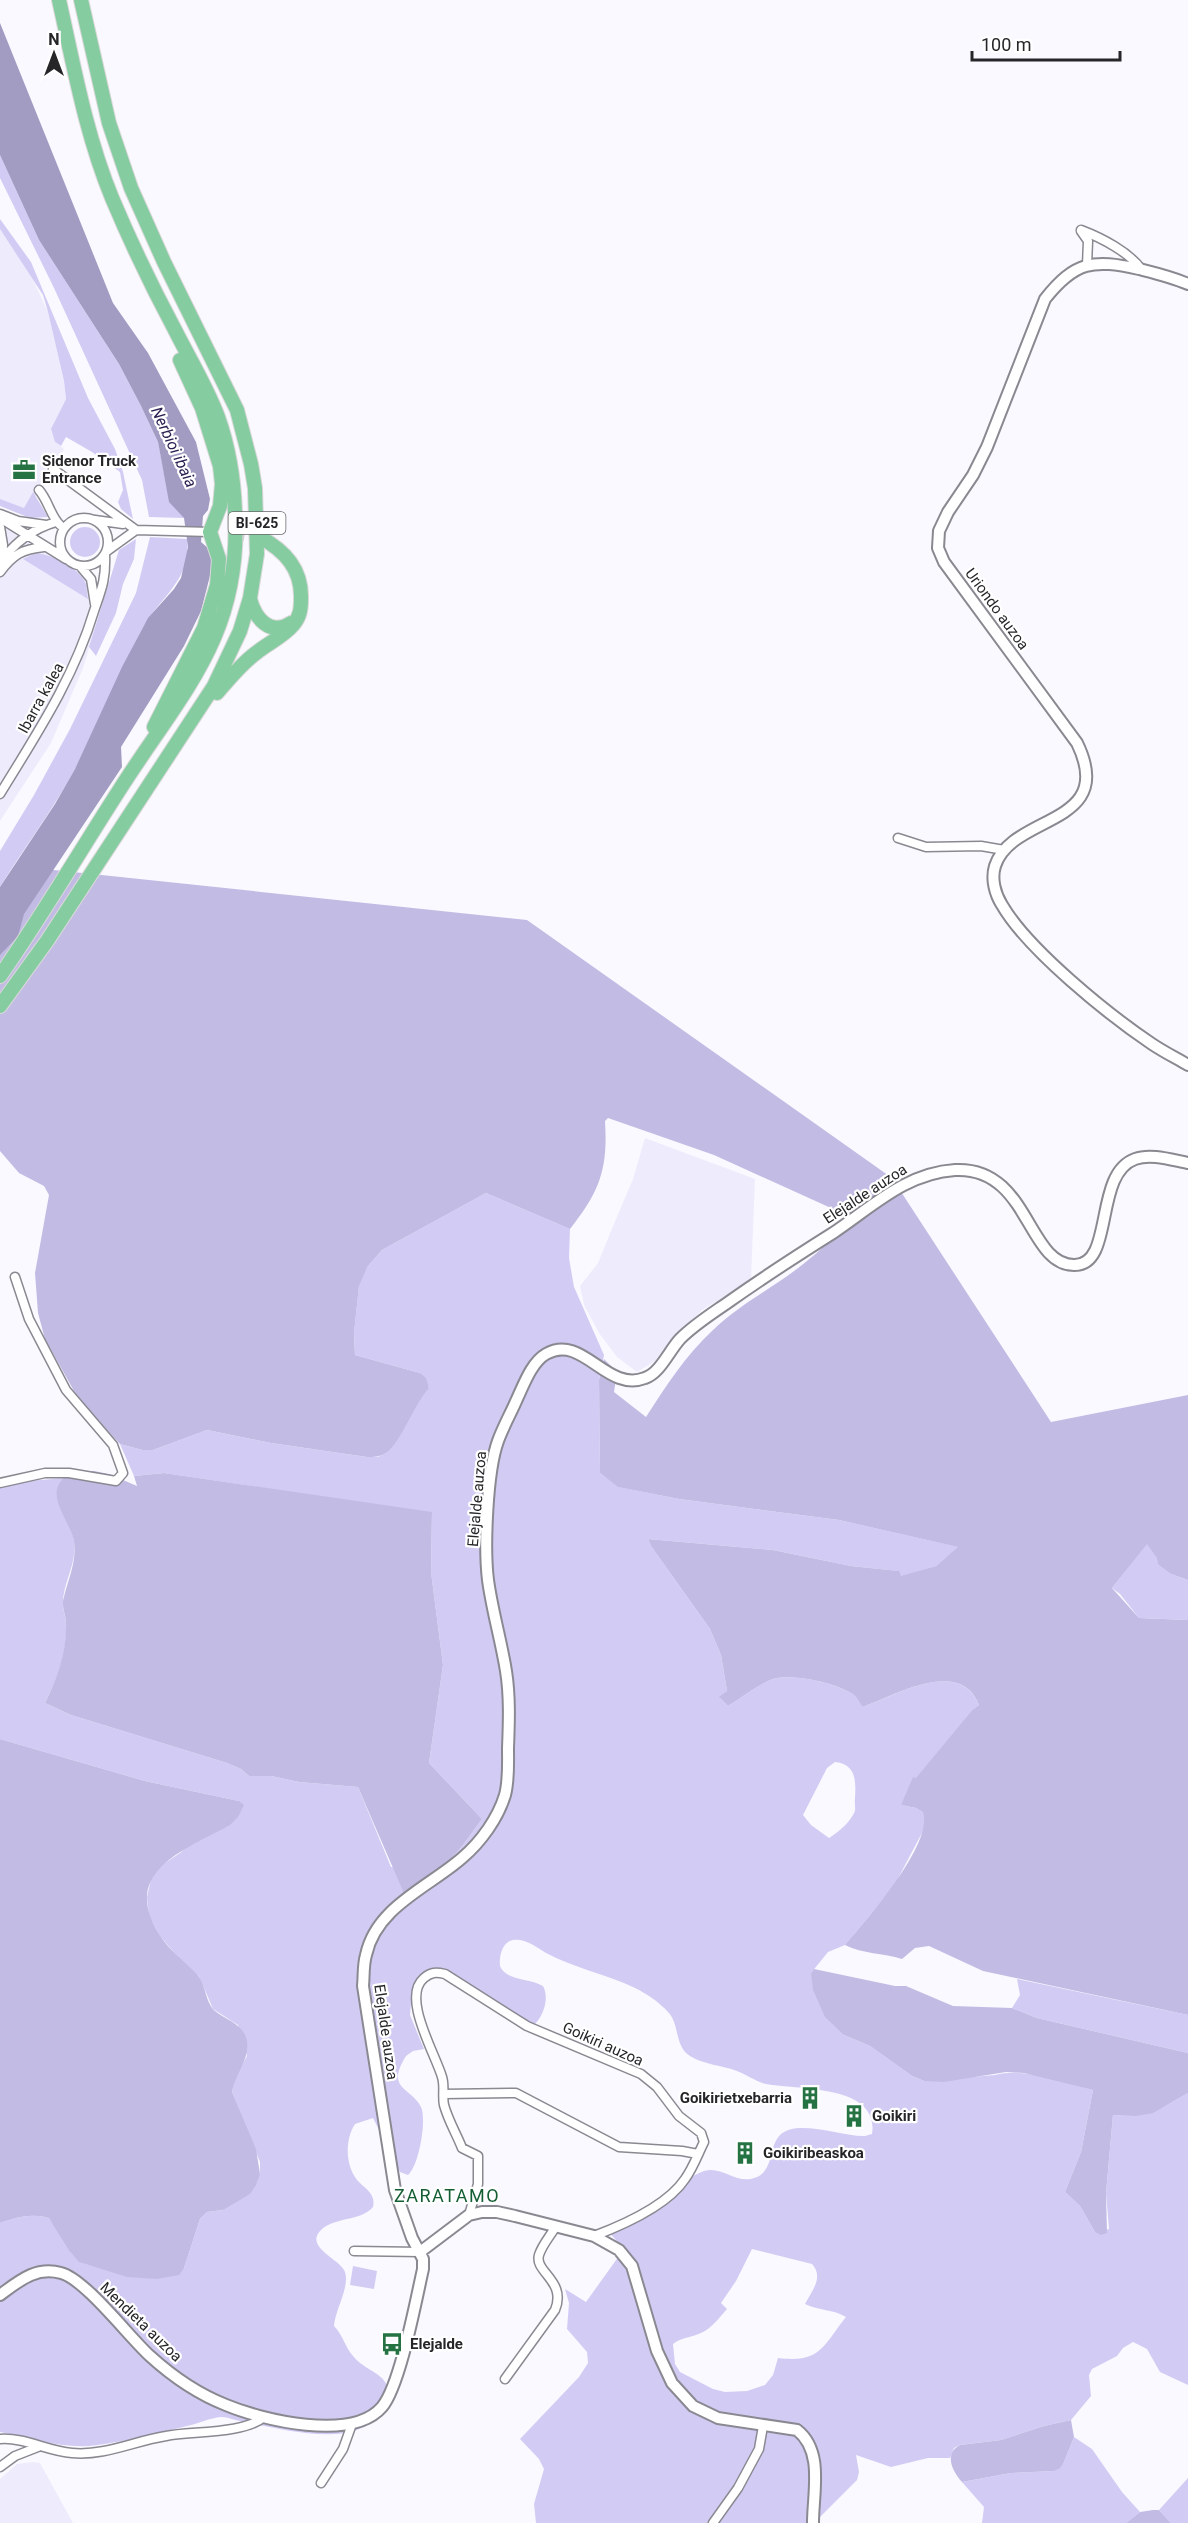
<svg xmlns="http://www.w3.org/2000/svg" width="1188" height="2523" font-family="Roboto,sans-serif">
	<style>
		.built { fill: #eeecfc }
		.green { fill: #d2ccf5; fill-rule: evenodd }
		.forest { fill: #c2bce5 }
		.water { fill: #a29cc3 }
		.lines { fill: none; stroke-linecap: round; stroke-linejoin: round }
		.primary-tunnel { stroke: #d0cfd4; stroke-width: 14; stroke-dasharray: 14 7; stroke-linecap: butt }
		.minor-casing { stroke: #8a8991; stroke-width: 11 }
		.tertiary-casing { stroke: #8a8991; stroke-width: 14 }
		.primary-casing { stroke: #d8d8d8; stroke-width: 16 }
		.minor { stroke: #fff; stroke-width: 8 }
		.tertiary { stroke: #fff; stroke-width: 10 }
		.primary { stroke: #86cca1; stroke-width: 14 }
		.labels { text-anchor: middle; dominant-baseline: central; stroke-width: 4.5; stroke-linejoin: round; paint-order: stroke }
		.shield { fill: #fff; stroke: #676769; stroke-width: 1.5 }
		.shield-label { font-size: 14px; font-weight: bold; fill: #262629 }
		.poi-label { font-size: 15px; font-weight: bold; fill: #262629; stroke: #fff; text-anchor: start }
		.street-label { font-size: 15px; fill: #262629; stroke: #fff }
		.water-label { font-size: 16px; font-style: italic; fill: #2d2052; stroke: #fff }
		.quarter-label { font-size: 18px; letter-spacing: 1.5px; fill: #145e33; stroke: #fff }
	</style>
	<rect width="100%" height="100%" fill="#faf9ff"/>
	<path class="built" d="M0,229L29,271L48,312L64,381L66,399L51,430L55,442L64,449L25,515L0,502Z
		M0,525L66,562L105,597L83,668L51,743L0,821Z
		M645,1138L755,1179L751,1280L702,1310L668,1344L655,1361L637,1372L617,1357L599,1333L584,1305L580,1286L598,1263L611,1231L633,1179Z
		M33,2462L40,2463L73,2523H0V2479L17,2464Z"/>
	<path class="green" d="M0,155L39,240L119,364L141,406L158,442L168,494L184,518L149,517L142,480L54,288L0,178Z
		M0,219L31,262L88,398L115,449L123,472L133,519L121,509L118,502L123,490L120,472L92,452L66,437L61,446L55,442L51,429L66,399L64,381L48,312L43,295L0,229Z
		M33,492L48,517L30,518L0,506V499L24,508Z
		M70 542a15 15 0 1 1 30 0a15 15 0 1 1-30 0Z
		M150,537L187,539C192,581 159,597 142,630C117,676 99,725 74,771C52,811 24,848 0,887V851L34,795L70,729L136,593Z
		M136,539L134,559L123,584L116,613L96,656L89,647L119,550Z
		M36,553C53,555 79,567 86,584C87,588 87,595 88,599L23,559Z
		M486,1193L570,1229L569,1258L574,1287L604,1355L599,1380L600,1473L619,1487L679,1499L839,1520L959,1547L936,1566L901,1577L898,1571L851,1566L773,1550L648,1539L651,1546L710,1629L721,1655L727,1691L720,1698L728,1706C742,1698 757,1685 773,1679C791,1673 840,1683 855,1696C858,1699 861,1704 863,1707C897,1695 959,1657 979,1705L972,1710L916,1779L901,1805L916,1808L924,1812L926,1820L923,1831L894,1886L845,1945L828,1952L811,1973L844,2035L870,2046L912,2076L924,2081L995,2075C1026,2067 1063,2083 1093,2090L1081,2152L1065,2192L1080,2206L1095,2232L1109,2229L1106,2193L1113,2115C1149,2117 1158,2110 1188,2093V2385L1160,2372L1147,2349L1133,2342L1123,2348L1117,2356L1092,2369L1089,2375L1091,2396L1071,2420L1044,2426L1001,2440L960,2445L954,2448L950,2458H928L891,2467L856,2455L859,2472L857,2480L814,2523H536L534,2504L544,2469L539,2459L520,2439L579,2377L588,2363L587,2352L567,2329L569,2303L565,2289L586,2302L624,2249L607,2230C616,2226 627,2223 636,2217C659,2202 678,2181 704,2171C723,2165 737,2186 757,2177C774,2169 768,2148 780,2135C797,2118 843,2137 865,2136L872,2134C880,2084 797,2090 766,2084C755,2081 747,2075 737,2071C722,2065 704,2065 690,2056C674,2046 680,2024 668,2012C659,2002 647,1994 635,1988C606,1974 574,1968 546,1953C537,1947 524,1938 513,1940C502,1942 499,1956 500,1966C506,1981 530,1978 543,1986C550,1999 543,2018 532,2027L474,1987L436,1968L412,1991L410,2015L424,2049L413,2051L406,2056C385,2090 411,2087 421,2107C427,2119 419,2166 408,2175L400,2172L373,2118L355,2124C345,2139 345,2165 357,2180C365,2189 376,2193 373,2207C361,2221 336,2217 322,2229C302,2247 341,2259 345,2272C350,2287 335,2310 334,2326C343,2335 345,2347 353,2356C369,2376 402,2374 381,2411C357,2452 278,2428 240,2421C234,2420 228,2417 222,2417C212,2417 198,2424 187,2426C158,2433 128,2441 98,2445C63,2450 34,2438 0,2432V2223C17,2217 32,2213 49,2218C60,2231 64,2249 78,2260C92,2272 163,2268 184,2268L200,2219L207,2212L223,2210L260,2174V2162L232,2092L234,2081L247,2056L238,2025L213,2009L199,1976L178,1957L160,1936L149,1916L147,1897L151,1879L159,1867L180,1853L239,1801L145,1781L0,1739V1488L28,1481L64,1478C49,1501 71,1519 74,1542C77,1565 62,1584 63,1605C63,1611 66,1617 66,1623C68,1651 57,1679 45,1703L71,1715L227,1763L241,1769L249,1776H271L299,1782L358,1787L391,1867L437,1875L463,1845L482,1819L429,1763L443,1665L431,1572L432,1513L164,1473L134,1476L120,1444L142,1450H153L207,1430L271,1443L367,1457H378L386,1453L419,1399L429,1387L420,1373L355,1355L354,1333L359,1285L368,1266L382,1250ZM835,1762C856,1764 856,1781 855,1798C854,1805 857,1809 853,1815C848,1824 837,1833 829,1838L811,1825L803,1815L827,1768ZM752,2249L812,2264C824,2277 812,2291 805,2304C819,2311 833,2309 846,2317C822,2347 821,2363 778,2358L773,2375L765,2385L747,2391L725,2392L713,2389L680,2372L675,2364L673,2344C682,2337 691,2338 701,2333C712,2328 719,2318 727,2309L721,2303L736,2281Z
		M1147,1543L1171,1574L1188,1580V1620L1139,1618L1120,1594L1112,1588Z
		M1017,1979L1188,2015V2053L1037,2018L1012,2008L1020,1995Z
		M353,2266L377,2271L374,2289L350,2285Z
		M1074,2437L1092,2449L1122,2492L1140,2512L1126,2523H982L984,2507L962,2482L1011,2473L1054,2471L1064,2462Z
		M1188,2478V2523H1171L1159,2510Z"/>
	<path class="forest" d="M35,868L527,920L892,1178L1051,1422L1188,1395V1580L1171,1574L1158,1564L1157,1558L1147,1544L1112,1588L1139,1618L1188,1620V2015L983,1971L929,1946L915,1948L902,1959C883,1953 863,1954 845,1945C866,1920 934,1844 923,1812L916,1808L901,1805L913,1777L916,1778L972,1710L979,1705C960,1657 896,1695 863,1707C860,1704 858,1699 855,1696C840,1683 791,1673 773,1679C757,1685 742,1698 728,1706L719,1697L727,1691L721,1655L710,1629L651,1546L648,1539L773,1550L851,1566L899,1571L901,1576L936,1566L958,1547L839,1520L679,1499L618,1487L600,1473L599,1380L604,1359L617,1372L614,1392L646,1417C666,1386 685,1356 713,1330C740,1304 773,1288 802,1265C820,1251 836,1235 853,1218L714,1155L608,1118L605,1121C608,1169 600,1191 570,1229L486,1193L382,1250L368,1266L359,1286L354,1333L355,1355L420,1373L426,1378L429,1388C414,1404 402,1441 386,1453C380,1457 374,1457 367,1457L271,1443L207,1430L153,1450H142L120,1444L88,1410L74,1391L45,1339L38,1313L35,1273L49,1195L44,1186L19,1173L0,1151V908Z
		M94,1471L109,1474L137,1486L134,1476L164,1473L432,1512L431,1572L443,1665L429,1763L482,1819L463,1845L437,1875L406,1898L358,1787L299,1782L271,1776H249L241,1769L227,1763L71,1715L45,1703C57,1679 67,1651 66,1623C66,1616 62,1608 63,1601C67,1581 77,1563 74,1542C72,1525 51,1503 58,1486C64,1472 81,1472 94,1471Z
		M0,1739L145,1781L239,1801L244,1805L238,1817L230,1825C185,1850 120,1871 159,1934C169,1950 184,1961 197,1974C206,1984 205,2002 215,2011C226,2020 244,2024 247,2041C250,2060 235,2074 232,2092L256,2149L260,2174L256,2185L250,2194L223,2210L207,2212L200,2219L184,2268L179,2275L157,2279L127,2277L79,2262L69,2251L49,2218C32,2213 17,2217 0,2223Z
		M814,1969L895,1986H906L953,2006L1012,2008L1037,2018L1188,2053V2093L1153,2113L1136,2116L1113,2115L1106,2193L1107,2233L1101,2235L1095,2232L1080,2206L1065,2192L1081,2152L1093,2090L1024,2073L1006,2072L944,2082L924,2081L912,2076L870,2046L844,2035L825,2017L813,1990L811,1973Z
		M1071,2420L1074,2437L1064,2462L1060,2468L1054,2471L1011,2473L962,2482C953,2472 943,2454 960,2445L1001,2440L1044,2426Z
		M1153,2510H1159L1171,2523H1126L1140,2512Z"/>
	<path class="water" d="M0,23L113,303L148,353L196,442L210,499L208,510L203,516L201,542L209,549L213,564L201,611L184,646L121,747L122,767L24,914L18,936L0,955V887L55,804L75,769L122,667L148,618L174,589L181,578L188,547L184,518L169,502L158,442L141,406L119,364L39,240L0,155Z"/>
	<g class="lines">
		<path class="primary-tunnel" d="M231,532L260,537"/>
		<g class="minor-casing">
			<path id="minor" d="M1081,230C1102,238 1129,252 1142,270
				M1081,231L1088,241L1087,265
				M53,469L136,530L210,532
				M39,490C48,500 51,517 60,525
				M0,514L18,521L46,525
				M0,518L66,559
				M60 542a24 24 0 1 1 48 0a24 24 0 1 1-48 0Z
				M95,520L123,524
				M0,527L3,545L2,559
				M107,551L136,530
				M0,563C14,543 32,529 56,522
				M80,566L91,579L95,604
				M0,572C13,555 22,549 44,547
				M0,794C36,735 74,678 94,611C102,588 106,579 105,554
				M898,838L926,847L981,846L1004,850
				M0,1483L45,1473H69L116,1481L123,1473L113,1445L66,1390L29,1319L15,1277
				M444,2094L516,2093L619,2147L682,2151L698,2154
				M469,2215L478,2184V2156L462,2148C457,2135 448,2120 444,2105C442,2096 445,2086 442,2077C435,2053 401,1997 424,1978C431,1972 436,1972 445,1974L527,2026L641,2074L657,2087L679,2116L701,2133L704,2142C698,2154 693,2168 685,2179C667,2206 623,2225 594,2236
				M354,2251L420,2252
				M505,2379L555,2310C567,2281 534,2272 539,2255C542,2245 551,2235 556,2226
				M0,2439C24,2437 47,2451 72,2453C105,2456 134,2441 166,2436C192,2431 244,2434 264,2417
				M0,2467L15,2456L38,2447
				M321,2483L343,2449L352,2424
				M713,2523L738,2488L759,2449L763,2426"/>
		</g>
		<g class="tertiary-casing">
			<path id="tertiary" d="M1188,284C1172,277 1155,273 1139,269C1093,259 1075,261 1045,299L987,447L973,475L948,512L939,531L938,548L944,562L1077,743C1118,827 1012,813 995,866C991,879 995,894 1002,905C1028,950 1109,1015 1152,1044C1164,1052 1176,1058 1188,1065
				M420,2252L469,2215L482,2212H497L515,2216L594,2236L619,2250L632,2266L657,2351L672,2383L693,2406L718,2418L797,2430C824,2451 813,2492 813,2523
				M0,2295C19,2281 36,2266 61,2273C85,2279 129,2337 150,2356C172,2376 198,2394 226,2405C262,2420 352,2442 382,2407C400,2386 416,2300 423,2269V2259L412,2238L395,2190L363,1986C364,1976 363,1965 366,1955C376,1907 429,1887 462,1858C481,1842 498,1818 505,1795C509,1780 508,1764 508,1748C509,1723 510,1696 506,1671C501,1640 492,1610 488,1580C484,1547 487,1471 498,1441C503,1427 511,1413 517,1399C524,1384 532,1362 546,1354C583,1333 606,1393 645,1378C660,1373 669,1351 680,1339C695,1324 713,1313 730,1301C764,1277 798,1255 833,1233C872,1207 906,1173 955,1170C1029,1166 1027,1265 1074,1265C1115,1266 1093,1174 1135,1159C1151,1153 1172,1160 1188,1163"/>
		</g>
		<g class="primary-casing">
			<path id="primary" d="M250,599C255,618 270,637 291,623
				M217,693C229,679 241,664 256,653C268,643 283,637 293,625C300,617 301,609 301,599C302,569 285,551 260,537
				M154,727L204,628L217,585L219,559L210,532L220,506L222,484L220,466L202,408L180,360
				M0,976C42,916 80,851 120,789C181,693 242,636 235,512C234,480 229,448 218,417C207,387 189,358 175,330C152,287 131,243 112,198C86,135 74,67 59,0
				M0,1006L47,941L214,686L240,631L250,598L257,554L255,488L251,464L237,410L164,262L131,188L109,123L81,0"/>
		</g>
		<use href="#minor" class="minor"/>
		<use href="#tertiary" class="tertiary"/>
		<use href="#primary" class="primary"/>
	</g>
	<defs>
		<g id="office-bare" transform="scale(1.8)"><path d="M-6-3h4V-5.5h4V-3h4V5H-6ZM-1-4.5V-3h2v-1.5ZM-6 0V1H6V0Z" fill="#257343" stroke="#fff" stroke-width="2.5" paint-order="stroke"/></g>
		<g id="building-bare" transform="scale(1.8)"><path d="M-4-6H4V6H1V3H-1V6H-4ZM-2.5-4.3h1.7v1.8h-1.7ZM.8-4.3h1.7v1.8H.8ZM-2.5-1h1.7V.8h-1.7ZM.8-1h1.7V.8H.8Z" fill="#257343" stroke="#fff" stroke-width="2.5" paint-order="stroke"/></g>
		<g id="bus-bare" transform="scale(1.8)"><path d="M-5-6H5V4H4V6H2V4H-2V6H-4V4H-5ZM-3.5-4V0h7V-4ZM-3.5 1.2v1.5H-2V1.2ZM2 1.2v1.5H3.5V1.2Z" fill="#257343" stroke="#fff" stroke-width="2.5" paint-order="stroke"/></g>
	</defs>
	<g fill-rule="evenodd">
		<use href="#office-bare" x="24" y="470"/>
		<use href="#building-bare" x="810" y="2098"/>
		<use href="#building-bare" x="854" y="2116"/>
		<use href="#building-bare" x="745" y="2153"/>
		<use href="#bus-bare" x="392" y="2344"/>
	</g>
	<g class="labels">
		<rect class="shield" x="228.5" y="512" width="57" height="22" rx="4.5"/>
		<g class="shield-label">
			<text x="257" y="523">BI-625</text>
		</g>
		<g class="poi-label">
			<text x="42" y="461">Sidenor Truck<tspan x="42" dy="17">Entrance</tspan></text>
			<text x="792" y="2098" text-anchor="end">Goikirietxebarria</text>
			<text x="872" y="2116">Goikiri</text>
			<text x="763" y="2153">Goikiribeaskoa</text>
			<text x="410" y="2344">Elejalde</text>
		</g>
		<g class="street-label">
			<text transform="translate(997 609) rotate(54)">Uriondo auzoa</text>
			<text transform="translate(41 698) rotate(-61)">Ibarra kalea</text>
			<text transform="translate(865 1194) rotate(-33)">Elejalde auzoa</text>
			<text transform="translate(477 1499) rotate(-85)">Elejalde auzoa</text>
			<text transform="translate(386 2032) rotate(82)">Elejalde auzoa</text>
			<text transform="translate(603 2044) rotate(24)">Goikiri auzoa</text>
			<text transform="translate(141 2322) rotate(44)">Mendieta auzoa</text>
		</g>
		<g class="water-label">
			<text transform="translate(174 447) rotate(65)">Nerbioi ibaia</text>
		</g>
		<g class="quarter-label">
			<text x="447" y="2195">ZARATAMO</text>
		</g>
	</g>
	<g transform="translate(54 54)" stroke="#ffffff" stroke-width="4.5" paint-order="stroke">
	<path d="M0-4.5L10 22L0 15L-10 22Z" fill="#262629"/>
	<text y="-9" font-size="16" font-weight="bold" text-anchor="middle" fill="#262629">N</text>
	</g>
	<path d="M972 51v9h148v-9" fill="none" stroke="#262629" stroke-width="3"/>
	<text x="981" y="51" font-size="18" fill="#262629" stroke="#ffffff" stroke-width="4.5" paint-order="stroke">100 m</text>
</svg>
